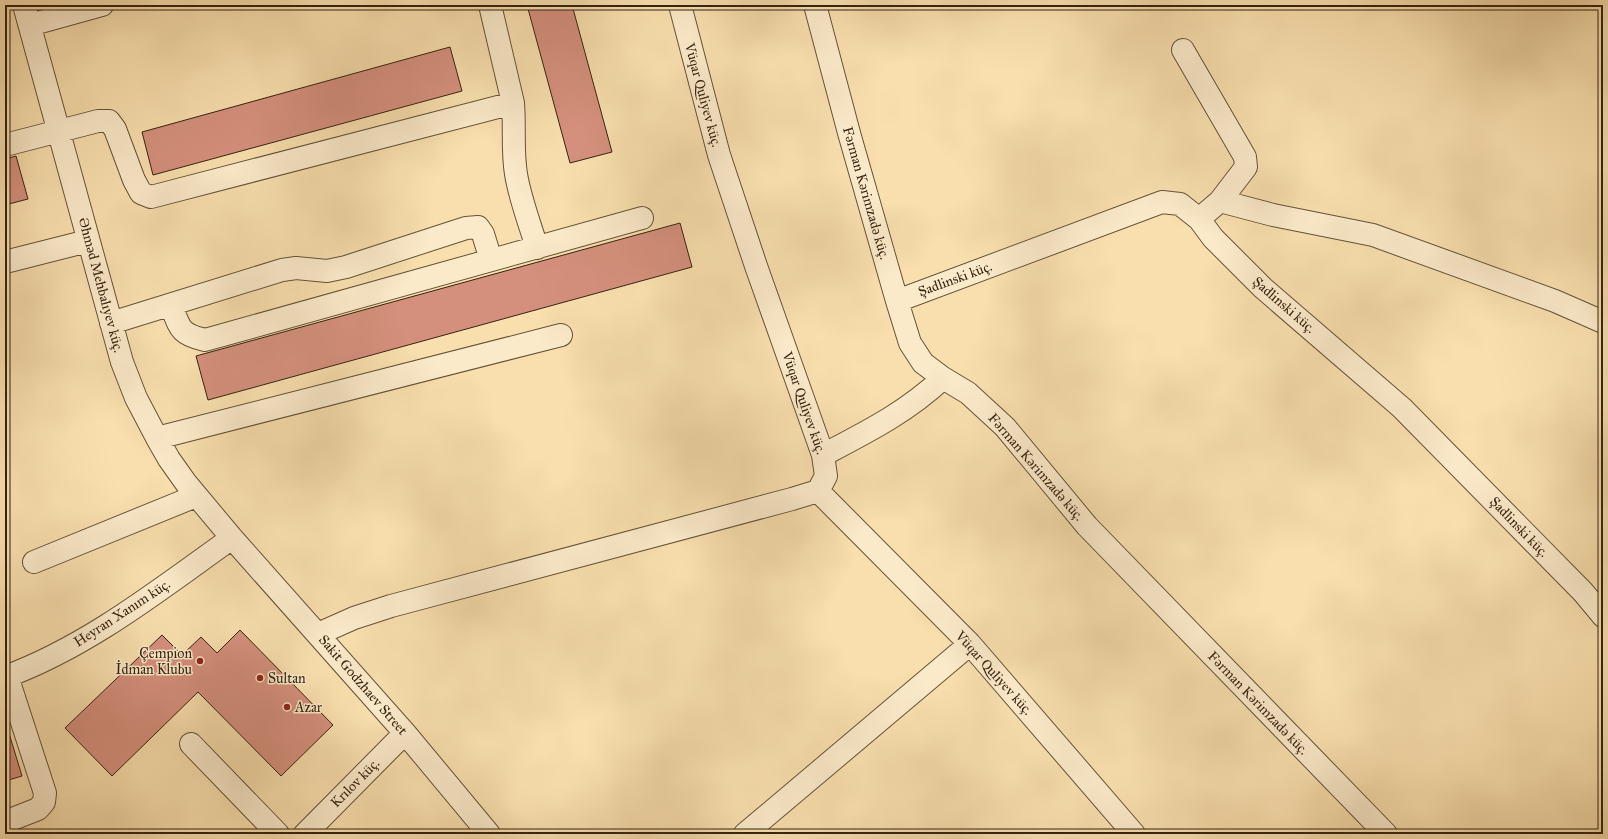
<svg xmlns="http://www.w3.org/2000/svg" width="1608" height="839" font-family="'IM FELL Great Primer',serif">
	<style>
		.building { fill: #d5907d; stroke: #342311 }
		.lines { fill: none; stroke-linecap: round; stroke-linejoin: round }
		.minor-casing { stroke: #655238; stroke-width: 24 }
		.minor { stroke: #fbeaca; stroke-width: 22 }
		.poi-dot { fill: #8f2418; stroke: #fbeaca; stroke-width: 1.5 }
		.labels { text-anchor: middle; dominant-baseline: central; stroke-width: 3; stroke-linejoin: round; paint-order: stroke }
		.street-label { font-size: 14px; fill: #342311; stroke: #fbeaca }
		.poi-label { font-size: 14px; fill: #342311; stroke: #fbeaca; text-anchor: start }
	</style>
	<rect width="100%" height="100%" fill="#f9dfae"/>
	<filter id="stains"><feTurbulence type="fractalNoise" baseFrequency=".005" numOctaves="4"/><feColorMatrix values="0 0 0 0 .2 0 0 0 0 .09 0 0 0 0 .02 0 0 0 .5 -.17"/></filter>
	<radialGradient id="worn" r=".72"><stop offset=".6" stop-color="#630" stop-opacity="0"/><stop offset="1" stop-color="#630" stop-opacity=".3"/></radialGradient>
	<path class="building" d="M527,5H572L612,152L570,163Z
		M450,47L462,91L153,175L142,132Z
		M16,156L28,199L5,205V159Z
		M680,223L692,267L208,400L196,356Z
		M240,630L333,725L281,776L198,692L112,776L65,728L162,635L182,655L201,637L217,653Z
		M8,730L22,776L5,781V731Z"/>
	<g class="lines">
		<g class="minor-casing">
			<path id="minor" d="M24,5L122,362L136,398L157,438L169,459L186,483L232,538L405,733L489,834
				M490,5L513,103C515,127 512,150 516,174C520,199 530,224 537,248
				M680,5L719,155L756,266L823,455L826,476L818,491
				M815,5L849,133L897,301L910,343L923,363L943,378L968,393L1005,427L1087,526L1386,834
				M30,25L102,5
				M1183,50L1245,157L1246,167L1220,201
				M5,145L98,121H109L115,129L134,180L141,193L151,197L513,103
				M1199,219L1220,201L1273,215L1373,235L1555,301L1603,322
				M5,262L88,241
				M897,301L1162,202L1180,204L1199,219L1213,238L1263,288L1402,408L1583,592L1603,616
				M171,305C180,328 179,334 205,340L642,218
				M111,323L282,270L296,268L327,271L346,267L466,228L478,227L483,234L491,260
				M157,438L561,335
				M823,455C867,432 907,412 943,378
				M818,491L970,644L1134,834
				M34,562L196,496
				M318,634L354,618L391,606L792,499L818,491
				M5,677C89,646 160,589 232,538
				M191,744L278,834
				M5,822L38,809L44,802L45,793L7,676
				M305,834L405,733
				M745,834L970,644"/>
		</g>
		<use href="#minor" class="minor"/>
	</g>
	<g class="poi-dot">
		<circle cx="200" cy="661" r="4"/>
		<circle cx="260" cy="678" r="4"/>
		<circle cx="287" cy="707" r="4"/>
	</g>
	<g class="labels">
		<g class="street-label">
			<text transform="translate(703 95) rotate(75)">Vüqar Quliyev küç.</text>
			<text transform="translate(866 193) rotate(74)">Fərman Kərimzadə küç.</text>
			<text transform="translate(955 279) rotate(-20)">Şadlinski küç.</text>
			<text transform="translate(101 285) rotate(75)">Əhməd Mehbalıyev küç.</text>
			<text transform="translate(1284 305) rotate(41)">Şadlinski küç.</text>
			<text transform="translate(804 403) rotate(71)">Vüqar Quliyev küç.</text>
			<text transform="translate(1036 467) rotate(49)">Fərman Kərimzadə küç.</text>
			<text transform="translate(1519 527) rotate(46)">Şadlinski küç.</text>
			<text transform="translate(122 613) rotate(-33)">Heyran Xanım küç.</text>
			<text transform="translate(994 673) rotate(48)">Vüqar Quliyev küç.</text>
			<text transform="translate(363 685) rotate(49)">Sakit Godzhaev Street</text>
			<text transform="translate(1258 703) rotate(46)">Fərman Kərimzadə küç.</text>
			<text transform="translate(355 783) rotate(-45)">Krılov küç.</text>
		</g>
		<g class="poi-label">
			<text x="192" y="653" text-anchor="end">Çempion<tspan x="192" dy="16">İdman Klubu</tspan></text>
			<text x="268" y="678">Sultan</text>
			<text x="295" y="707">Azar</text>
		</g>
	</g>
	<rect width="1608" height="839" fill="none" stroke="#f9dfae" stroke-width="20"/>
	<rect x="6" y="6" width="1596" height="827" fill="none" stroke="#342311" stroke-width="2"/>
	<rect x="10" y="10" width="1588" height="819" fill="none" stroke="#342311"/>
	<rect width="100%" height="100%" filter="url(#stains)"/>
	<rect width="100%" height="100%" fill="url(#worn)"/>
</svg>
